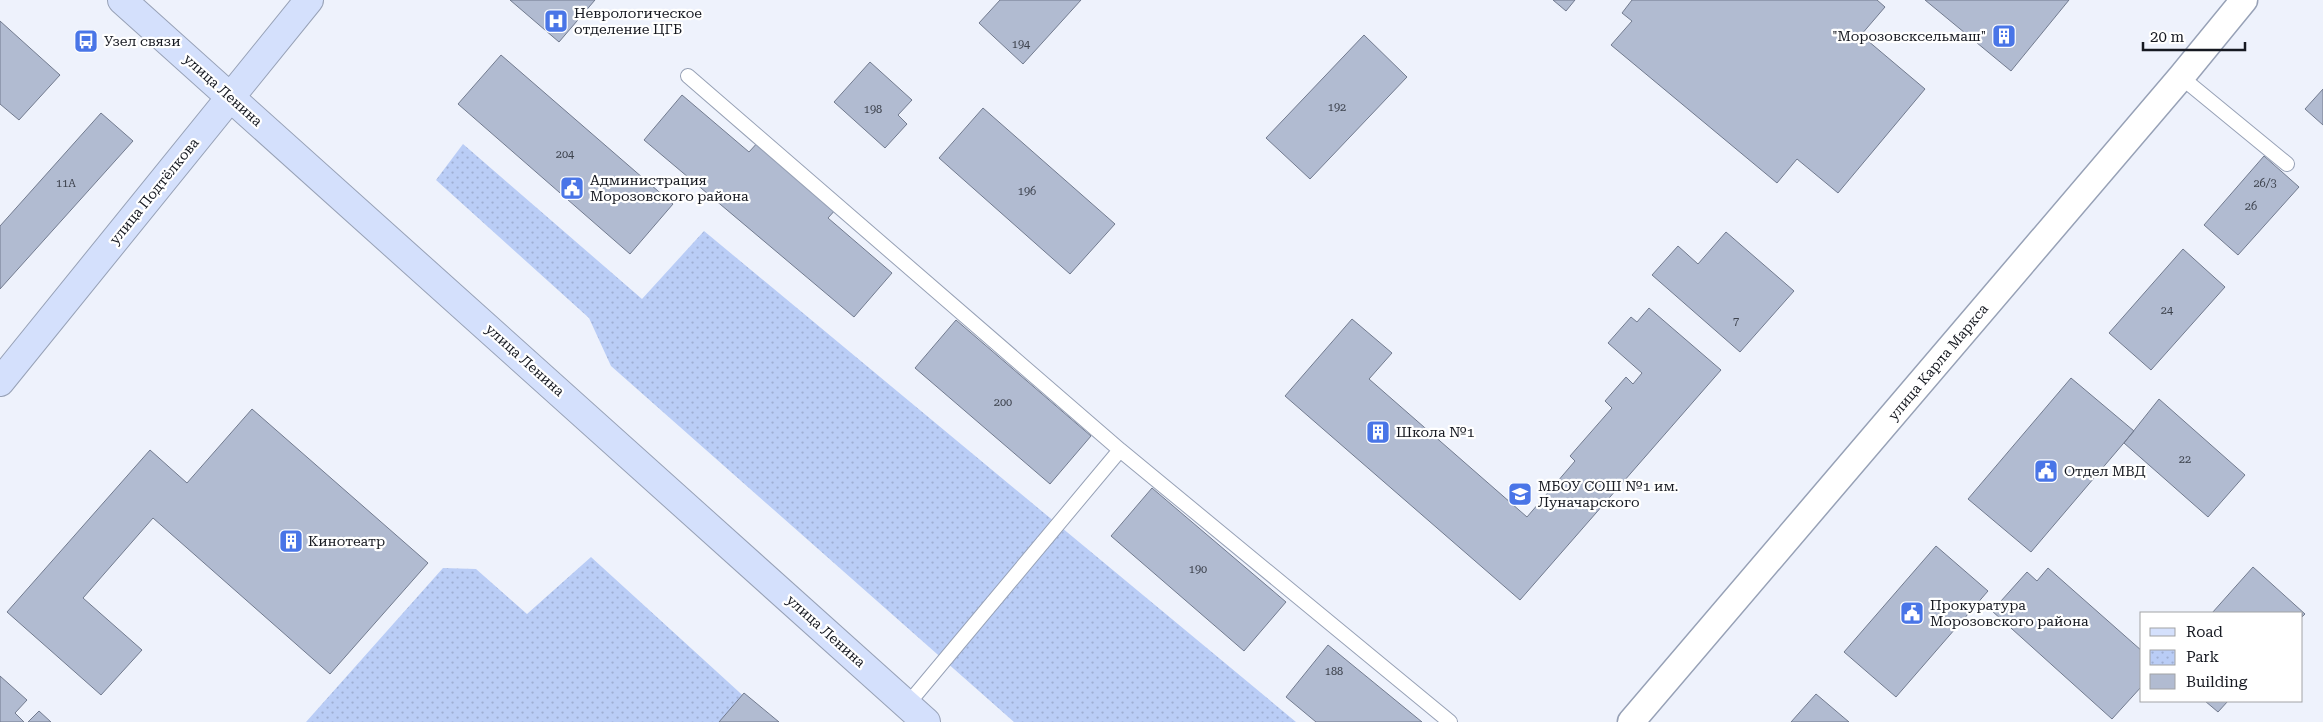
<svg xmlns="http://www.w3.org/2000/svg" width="2323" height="722" font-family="'Roboto Serif',serif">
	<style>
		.park { fill: url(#park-dots) }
		.building { fill: #b1bbd1; stroke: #727b8f }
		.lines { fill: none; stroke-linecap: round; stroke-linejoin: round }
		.lane-casing { stroke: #97a1b6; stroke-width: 16 }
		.street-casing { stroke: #97a1b6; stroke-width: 29 }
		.secondary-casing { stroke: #97a1b6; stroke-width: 30 }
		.lane { stroke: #fff; stroke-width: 14 }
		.street { stroke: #fff; stroke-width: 26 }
		.secondary { stroke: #d4e0fc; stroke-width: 28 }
		.labels { text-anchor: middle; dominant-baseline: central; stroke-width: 4.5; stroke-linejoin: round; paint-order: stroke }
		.number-label { font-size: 11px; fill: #3d424d }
		.poi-label { font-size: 14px; fill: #161921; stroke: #fff; text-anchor: start }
		.street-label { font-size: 14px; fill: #161921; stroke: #fff }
	</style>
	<defs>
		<pattern id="park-dots" width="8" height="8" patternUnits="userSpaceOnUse" patternTransform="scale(1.25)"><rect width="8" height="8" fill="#bacdf6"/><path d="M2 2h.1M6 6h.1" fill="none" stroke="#9fafd3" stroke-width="1.8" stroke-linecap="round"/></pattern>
	</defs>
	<rect width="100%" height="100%" fill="#eef2fc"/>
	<path class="park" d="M463,144L642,299L704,231L1296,722H1014L611,366L589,318L436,180Z
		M591,557L772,722H306L443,568L476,569L527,614Z"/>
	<path class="building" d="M510,0H595L559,42Z
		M1000,0H1081L1023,64L979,23Z
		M1553,0H1575L1566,11Z
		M1632,0H1877L1885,7L1861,35L1925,89L1838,193L1797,159L1777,183L1611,45L1632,21L1622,13Z
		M1925,0H2069L2011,71Z
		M0,21L60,75L19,120L0,104Z
		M1364,35L1407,77L1310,179L1266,138Z
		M501,55L673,204L630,254L458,104Z
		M870,62L912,100L898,115L907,124L885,148L834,102Z
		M2323,89V125L2305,109Z
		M682,95L749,152L759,141L837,208L828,218L892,273L854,317L644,140Z
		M983,108L1115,224L1070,274L939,158Z
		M101,113L133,141L0,289V226Z
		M2264,156L2299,187L2238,255L2204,225Z
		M1726,232L1794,291L1740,352L1652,275L1678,246L1698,264Z
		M2183,249L2225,287L2151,370L2109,333Z
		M1649,308L1721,370L1520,600L1285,396L1352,319L1392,353L1369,379L1527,517L1575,461L1570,456L1612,408L1605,401L1626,377L1633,384L1642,373L1608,343L1631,317L1637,322Z
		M956,320L1091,436L1050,484L915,368Z
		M2071,378L2134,431L2031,552L1968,499Z
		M2159,399L2245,475L2208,517L2124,443Z
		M252,409L428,563L330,674L153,518L83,598L142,650L101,695L7,612L150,450L187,483Z
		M1152,488L1286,602L1244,651L1111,536Z
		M1936,546L1988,591L1896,697L1844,652Z
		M2253,567L2305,614L2302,617V613H2212Z
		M2048,568L2142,651V686L2112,719L1992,611L2027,572L2037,581Z
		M1328,645L1422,722H1316L1286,697Z
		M0,676L27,700L15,713L24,722H0Z
		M744,693L779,722H719Z
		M1816,694L1849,722H1791Z
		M2205,701H2228L2218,712Z
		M39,711L51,722H28Z"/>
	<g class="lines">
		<g class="lane-casing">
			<path id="lane" d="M688,76L1120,450L1450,722
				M2181,77L2287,164
				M907,705L1120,450"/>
		</g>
		<g class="street-casing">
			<path id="street" d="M1631,722L2181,77L2244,0"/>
		</g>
		<g class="secondary-casing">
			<path id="secondary" d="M122,0L926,722
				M0,382L309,0"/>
		</g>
		<use href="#lane" class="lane"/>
		<use href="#street" class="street"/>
		<use href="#secondary" class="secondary"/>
	</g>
	<defs>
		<g id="hospital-square" transform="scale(1.25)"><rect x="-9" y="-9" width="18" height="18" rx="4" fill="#4975e7" stroke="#fff"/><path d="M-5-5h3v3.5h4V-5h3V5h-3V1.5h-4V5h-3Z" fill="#fff"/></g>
		<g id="building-square" transform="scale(1.25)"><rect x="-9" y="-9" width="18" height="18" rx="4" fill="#4975e7" stroke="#fff"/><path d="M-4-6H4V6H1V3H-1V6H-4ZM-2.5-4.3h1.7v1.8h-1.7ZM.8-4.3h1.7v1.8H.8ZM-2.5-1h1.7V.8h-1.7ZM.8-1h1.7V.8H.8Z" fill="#fff"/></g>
		<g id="bus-square" transform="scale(1.25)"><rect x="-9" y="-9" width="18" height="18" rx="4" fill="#4975e7" stroke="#fff"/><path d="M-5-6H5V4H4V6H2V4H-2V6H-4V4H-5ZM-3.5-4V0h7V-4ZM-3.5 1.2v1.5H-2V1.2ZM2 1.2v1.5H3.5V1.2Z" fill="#fff"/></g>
		<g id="civic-square" transform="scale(1.25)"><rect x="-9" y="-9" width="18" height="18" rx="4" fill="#4975e7" stroke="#fff"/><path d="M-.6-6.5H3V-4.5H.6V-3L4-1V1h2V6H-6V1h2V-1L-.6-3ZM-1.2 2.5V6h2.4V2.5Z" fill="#fff"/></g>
		<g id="school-square" transform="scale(1.25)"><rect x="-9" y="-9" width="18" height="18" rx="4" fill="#4975e7" stroke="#fff"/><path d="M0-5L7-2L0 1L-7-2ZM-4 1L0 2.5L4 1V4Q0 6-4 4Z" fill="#fff"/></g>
	</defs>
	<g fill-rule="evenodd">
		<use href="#hospital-square" x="556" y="21"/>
		<use href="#building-square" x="2004" y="36"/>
		<use href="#bus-square" x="86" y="41"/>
		<use href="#civic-square" x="572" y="188"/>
		<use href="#building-square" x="1378" y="432"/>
		<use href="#civic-square" x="2046" y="471"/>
		<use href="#school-square" x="1520" y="494"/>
		<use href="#building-square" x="291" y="541"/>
		<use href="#civic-square" x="1912" y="613"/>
	</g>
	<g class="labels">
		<g class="number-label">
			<text x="1021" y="44">194</text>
			<text x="1337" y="107">192</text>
			<text x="873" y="109">198</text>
			<text x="565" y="154">204</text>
			<text x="66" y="183">11А</text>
			<text x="2265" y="183">26/3</text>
			<text x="1027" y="191">196</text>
			<text x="2251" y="206">26</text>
			<text x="2167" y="310">24</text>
			<text x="1736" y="321">7</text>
			<text x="1003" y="402">200</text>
			<text x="2185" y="459">22</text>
			<text x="1198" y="569">190</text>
			<text x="1334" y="671">188</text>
		</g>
		<g class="poi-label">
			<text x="574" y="13">Неврологическое<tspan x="574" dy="16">отделение ЦГБ</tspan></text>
			<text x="1986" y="36" text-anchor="end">"Морозовсксельмаш"</text>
			<text x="104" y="41">Узел связи</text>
			<text x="590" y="180">Администрация<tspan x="590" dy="16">Морозовского района</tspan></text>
			<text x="1396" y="432">Школа №1</text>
			<text x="2064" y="471">Отдел МВД</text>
			<text x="1538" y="486">МБОУ СОШ №1 им.<tspan x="1538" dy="16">Луначарского</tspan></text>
			<text x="308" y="541">Кинотеатр</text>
			<text x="1930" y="605">Прокуратура<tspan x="1930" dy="16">Морозовского района</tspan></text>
		</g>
		<g class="street-label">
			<text transform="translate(223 90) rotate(42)">улица Ленина</text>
			<text transform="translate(154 191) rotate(-51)">улица Подтёлкова</text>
			<text transform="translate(525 360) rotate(42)">улица Ленина</text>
			<text transform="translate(1938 362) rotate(-50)">улица Карла Маркса</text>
			<text transform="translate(826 631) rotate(42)">улица Ленина</text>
		</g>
	</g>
	<rect x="2140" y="612" width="162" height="90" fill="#ffffff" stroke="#a2a3a6"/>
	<rect x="2150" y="628" width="25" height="8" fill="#d4e0fc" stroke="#a2a3a6"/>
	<text x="2186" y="637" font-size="15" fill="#161921">Road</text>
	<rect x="2150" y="650" width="25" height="15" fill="url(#park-dots)" stroke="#a2a3a6"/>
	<text x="2186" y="662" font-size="15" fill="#161921">Park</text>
	<rect x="2150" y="674" width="25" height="15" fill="#b1bbd1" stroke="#a2a3a6"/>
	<text x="2186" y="687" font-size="15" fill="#161921">Building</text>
	<path d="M2143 42v8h102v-8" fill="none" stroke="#161921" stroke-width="2.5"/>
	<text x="2150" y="42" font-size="15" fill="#161921" stroke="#ffffff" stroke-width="4" paint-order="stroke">20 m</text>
</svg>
